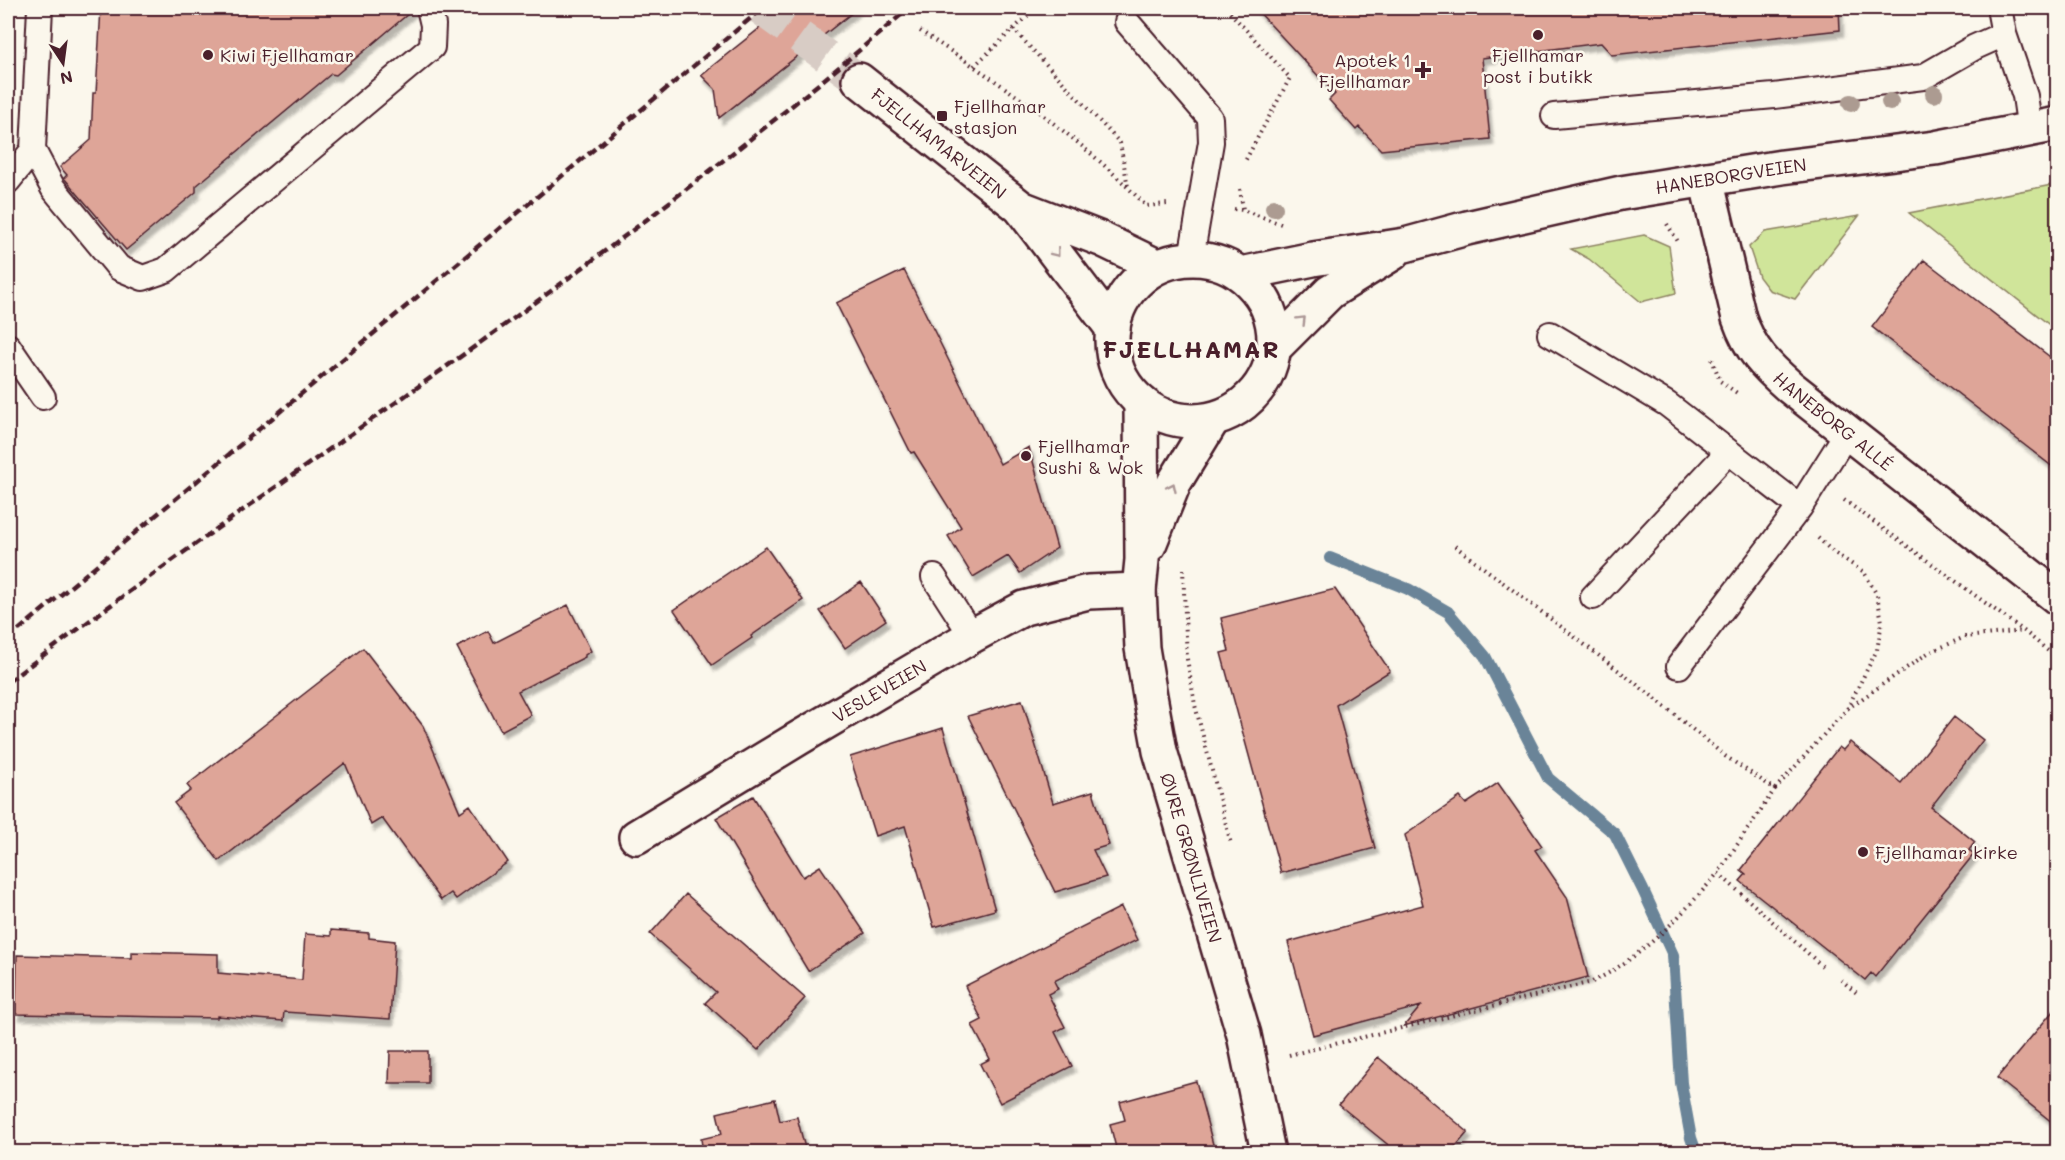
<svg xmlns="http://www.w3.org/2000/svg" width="2065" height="1160" font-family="Mali,sans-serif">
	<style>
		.green { fill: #d0e59a; stroke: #8d8262; stroke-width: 1.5 }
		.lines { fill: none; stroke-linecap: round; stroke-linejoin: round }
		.stream { stroke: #6a8498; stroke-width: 12 }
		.building { fill: #dea598; stroke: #4a1f2b; stroke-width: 1.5; filter: url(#shadow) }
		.secondary-tunnel { stroke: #d8ccc5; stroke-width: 33; stroke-dasharray: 33 16; stroke-linecap: butt }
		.lane-casing { stroke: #4a1f2b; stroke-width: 28 }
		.street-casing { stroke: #4a1f2b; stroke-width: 38 }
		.secondary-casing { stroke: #4a1f2b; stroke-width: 38 }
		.path { stroke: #4a1f2b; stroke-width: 4; stroke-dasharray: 1.5 4.5; stroke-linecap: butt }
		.lane { stroke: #fbf7ec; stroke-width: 24 }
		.street { stroke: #fbf7ec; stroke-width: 33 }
		.secondary { stroke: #fbf7ec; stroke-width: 33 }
		.rail { stroke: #4a1f2b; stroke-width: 4.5; stroke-dasharray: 9 4.5; stroke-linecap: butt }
		.tree { fill: #ac9b91 }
		.oneway { stroke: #ab9695 }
		.poi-dot { fill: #4a1f2b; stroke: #fbf7ec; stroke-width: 2 }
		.labels { text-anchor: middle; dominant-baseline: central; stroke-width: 5; stroke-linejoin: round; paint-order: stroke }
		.poi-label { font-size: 18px; fill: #4a1f2b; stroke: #fbf7ec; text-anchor: start }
		.street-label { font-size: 18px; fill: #4a1f2b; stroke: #fbf7ec }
		.district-label { font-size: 24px; font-weight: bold; letter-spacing: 1.5px; fill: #4a1f2b; stroke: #fbf7ec }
	</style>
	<defs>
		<filter id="shadow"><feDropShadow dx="3.5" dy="6" stdDeviation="1.5" flood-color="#0004"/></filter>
	</defs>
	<rect width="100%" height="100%" fill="#fbf7ec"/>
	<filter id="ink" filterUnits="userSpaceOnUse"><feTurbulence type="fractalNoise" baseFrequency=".0167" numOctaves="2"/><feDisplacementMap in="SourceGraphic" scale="12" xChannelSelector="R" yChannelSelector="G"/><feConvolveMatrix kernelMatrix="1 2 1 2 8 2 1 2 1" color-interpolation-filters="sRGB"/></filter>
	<g filter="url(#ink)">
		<path class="green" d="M2057,184V331L1909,213Z
			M1859,216L1795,299L1769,290L1759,277L1749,247L1765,232Z
			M1644,235L1669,246L1676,293L1641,302L1589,259L1571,249Z"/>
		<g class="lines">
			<path class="stream" d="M1330,558L1408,589L1448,612L1485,656L1548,778L1615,834L1643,890L1673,955L1681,1083L1691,1138L1696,1152"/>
		</g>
		<path class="building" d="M101,8H415L336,75L331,74L196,186V192L126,250L64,178L67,175L60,167L91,140L93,93H96Z
			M785,8H858L719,118L715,89L701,75Z
			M1255,8H1839L1840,30L1612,55L1601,43L1482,58L1490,139L1381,150L1359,127L1356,130L1329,100L1335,94Z
			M1924,260L2058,363V471L1872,327Z
			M904,270L1000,464L1029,447L1057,548L1020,573L1008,556L973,577L948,536L961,527L914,452L911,453L836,303Z
			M766,547L803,600L751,636L752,638L712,665L674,610Z
			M861,582L886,620L845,648L820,611Z
			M1335,589L1390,671L1336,705L1375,848L1281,873L1221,653L1229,651L1221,618Z
			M568,605L591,651L585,655V657L518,691L531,715L501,731L457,647L488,631L494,643Z
			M363,648L423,726L460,812L470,805L508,862L456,899L451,893L441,900L382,818L371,825L345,763L219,861L174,803L191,790L187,785Z
			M1022,700L1053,803L1093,791L1109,845L1093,850L1106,877L1055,892L968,716Z
			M1954,717L1983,740L1931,807L1975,842L1969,850L1974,854L1875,977L1871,973L1865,980L1740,881L1746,874L1741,870L1839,747L1843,750L1850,742L1901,783Z
			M943,728L995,910L934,927L905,826L875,836L850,757Z
			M1498,783L1542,846L1535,850L1567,897L1588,977L1404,1026L1421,1006L1313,1035L1288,942L1423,905L1405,835L1460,797L1466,804Z
			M753,796L803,877L820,866L865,933L808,971L716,818Z
			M686,894L805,998L758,1050L705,1003L716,992L650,934Z
			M1121,907L1137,940L1054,981L1058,989L1048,994L1065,1027L1055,1032L1072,1066L1000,1103L980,1064L990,1059L972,1025L982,1020L965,986Z
			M331,930L369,933V938L395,941L390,1019L284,1012L283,1021L217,1016V1018L16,1014L17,955L132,958V952L218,954V973L302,980L305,934L331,936Z
			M2058,1005V1127L1997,1078Z
			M390,1051H428V1083H389Z
			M1378,1057L1468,1132L1451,1152H1397L1339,1105Z
			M1196,1081L1214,1148L1196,1152H1117L1110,1124L1125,1120L1120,1102Z
			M775,1099L780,1121L797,1117L806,1152H703L701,1139L722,1134L717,1113Z"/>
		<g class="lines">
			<path class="secondary-tunnel" d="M760,8L859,80"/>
			<g class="lane-casing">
				<path id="lane" d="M40,8L33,150L53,188L119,268L143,278L166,270L432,47L433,25L429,8
					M1999,8L2004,34L2025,96L2030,131
					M1127,22L1210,118L1211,142L1191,258
					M1554,116L1774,96L1923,77L1975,47L2004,34
					M8,181L33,150
					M1550,334L1667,404L1800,507
					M8,346L43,397
					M934,577L972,636
					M1593,597L1728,452
					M1679,666L1800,507L1848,431"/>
			</g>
			<g class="street-casing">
				<g id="street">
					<path id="s1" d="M1706,179L1739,318C1750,350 1765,365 1790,387L2058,598"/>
					<path id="s2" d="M1141,402L1142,560L1139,590L1142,648L1150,696L1160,751L1244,1035L1268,1152"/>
					<path d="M1149,545L1174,483L1213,419"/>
					<path id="s3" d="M636,837L799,738L972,636L1024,608L1088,592L1139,590"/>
				</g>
			</g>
			<g class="secondary-casing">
				<g id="secondary">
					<path id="s4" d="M859,80L1020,207L1113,329"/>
					<path d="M1021,208L1101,239L1157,266"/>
					<circle cx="1193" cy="340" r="81"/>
					<path id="s5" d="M1241,274L1313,259L1405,245L1467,228L1621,193L1782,167L1935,148L2058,124"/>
					<path d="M1275,347L1330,292L1393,253"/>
				</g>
			</g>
			<path class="path" d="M1226,8L1290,78L1244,163
				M1013,29L1120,143L1128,187
				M920,31C1000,83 1080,136 1146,206L1167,204
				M974,66L1036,8
				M1240,189L1243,210
				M1234,209L1243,210L1281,224
				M1667,224L1679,243
				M1712,359L1720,381L1737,393
				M1844,500L2024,631L2058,659
				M1818,538L1833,552L1864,572L1877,595L1882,622L1877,650L1847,709
				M1455,546L1652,696L1725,756L1775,789L1718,873L1822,966
				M1183,569L1187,659L1195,705L1231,844
				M1775,789L1847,709L1928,653L1965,637L2024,631
				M1841,980L1858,994
				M1289,1055L1592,982C1644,956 1680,917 1718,873"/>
			<use href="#lane" class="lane"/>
			<use href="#street" class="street"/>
			<use href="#secondary" class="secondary"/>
			<path class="rail" d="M8,639L763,8
				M8,682C162,564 323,455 481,342C628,236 772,126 909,8"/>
		</g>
		<g class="tree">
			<circle cx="1934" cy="94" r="9"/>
			<circle cx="1890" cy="102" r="9"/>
			<circle cx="1851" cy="103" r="9"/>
			<circle cx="1274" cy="208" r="9"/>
		</g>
		<defs><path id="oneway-chevron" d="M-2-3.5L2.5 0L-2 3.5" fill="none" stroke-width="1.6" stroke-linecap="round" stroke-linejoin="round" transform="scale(1.5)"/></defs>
		<g class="oneway">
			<use href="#oneway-chevron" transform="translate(1056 253) rotate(52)"/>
			<use href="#oneway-chevron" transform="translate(1302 320) rotate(-45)"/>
			<use href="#oneway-chevron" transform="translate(1172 487) rotate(-65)"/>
		</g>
	</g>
	<g class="poi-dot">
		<circle cx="1538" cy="35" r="6"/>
		<circle cx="208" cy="55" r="6"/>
		<path d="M1420 61h6v6h6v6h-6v6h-6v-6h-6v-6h6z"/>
		<rect x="936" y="110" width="12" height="12" rx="3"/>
		<circle cx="1026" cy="456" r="6"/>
		<circle cx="1863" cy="852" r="6"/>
	</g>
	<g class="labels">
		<g class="poi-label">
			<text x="220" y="55">Kiwi Fjellhamar</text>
			<text x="1538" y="55" text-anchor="middle">Fjellhamar<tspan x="1538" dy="21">post i butikk</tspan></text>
			<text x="1411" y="60" text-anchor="end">Apotek 1<tspan x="1411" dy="21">Fjellhamar</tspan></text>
			<text x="954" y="106">Fjellhamar<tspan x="954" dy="21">stasjon</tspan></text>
			<text x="1038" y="446">Fjellhamar<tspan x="1038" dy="21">Sushi &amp; Wok</tspan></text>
			<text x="1875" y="852">Fjellhamar kirke</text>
		</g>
		<g class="street-label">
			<text stroke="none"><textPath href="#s4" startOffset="102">FJELLHAMARVEIEN</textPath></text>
			<text stroke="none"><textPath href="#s5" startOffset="500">HANEBORGVEIEN</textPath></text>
			<text stroke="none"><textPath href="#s1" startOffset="285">HANEBORG ALLÉ</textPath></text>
			<text stroke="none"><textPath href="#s3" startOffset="284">VESLEVEIEN</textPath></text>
			<text stroke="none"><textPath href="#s2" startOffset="462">ØVRE GRØNLIVEIEN</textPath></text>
		</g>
		<g class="district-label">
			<text x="1191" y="348">FJELLHAMAR</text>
		</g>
	</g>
	<rect width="2065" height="1160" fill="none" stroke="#fbf7ec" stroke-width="30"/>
	<rect x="15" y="15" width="2035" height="1130" fill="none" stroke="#4a1f2b" stroke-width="2" filter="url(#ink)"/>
	<g transform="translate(63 63) rotate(167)" stroke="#fbf7ec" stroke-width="4.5" paint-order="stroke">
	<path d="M0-4.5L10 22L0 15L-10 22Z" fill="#4a1f2b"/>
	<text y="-9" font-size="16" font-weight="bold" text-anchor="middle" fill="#4a1f2b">N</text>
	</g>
</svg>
